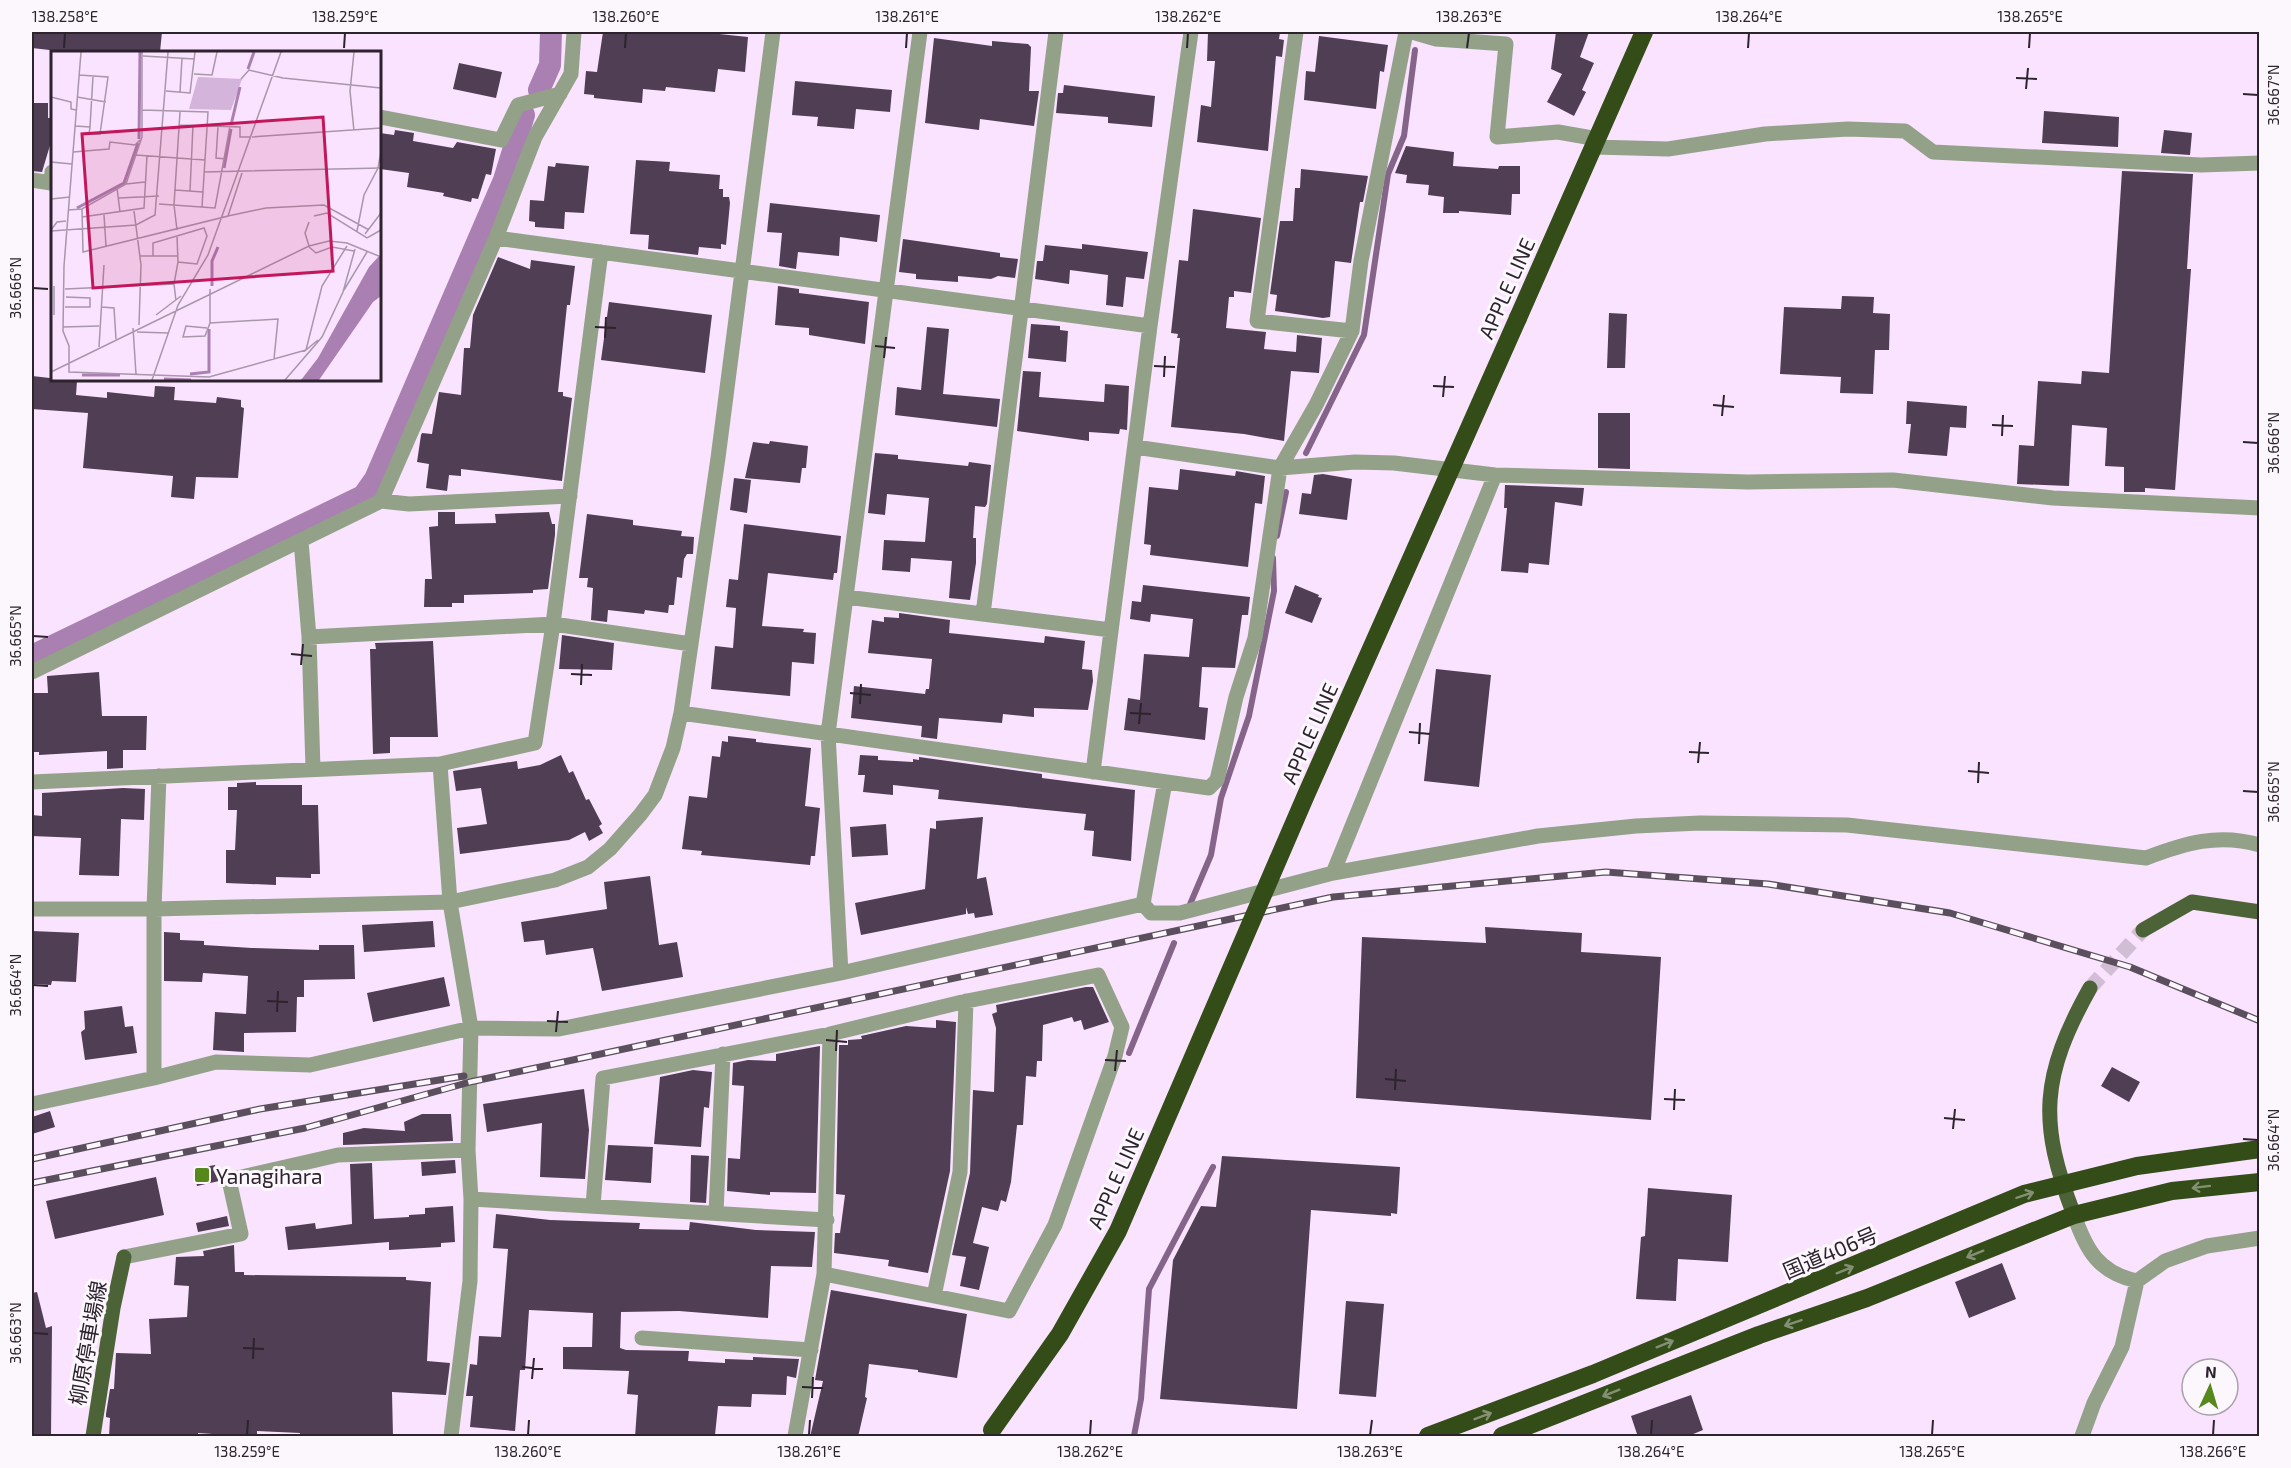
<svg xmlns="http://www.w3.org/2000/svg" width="2291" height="1468" font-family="'Exo 2','Noto Sans JP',sans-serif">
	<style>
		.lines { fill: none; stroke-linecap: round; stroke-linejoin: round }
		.stream { stroke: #846489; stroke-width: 6 }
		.canal { stroke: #a980b1; stroke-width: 22 }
		.building { fill: #503e54 }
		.major-tunnel { stroke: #d1bdd4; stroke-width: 15; stroke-dasharray: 15 8; stroke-linecap: butt }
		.minor { stroke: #93a189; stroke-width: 15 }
		.major { stroke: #4c6337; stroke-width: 15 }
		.highway { stroke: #334c18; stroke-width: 18 }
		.rail-casing { stroke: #5c4f5d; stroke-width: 7 }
		.rail { stroke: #fcf7fd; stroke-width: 4.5; stroke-dasharray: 14; stroke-linecap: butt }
		.highway-bridge { stroke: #334c18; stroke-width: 18 }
		.oneway { stroke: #839074 }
		.ticks { fill: none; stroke: #2c232d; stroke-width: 2 }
		.poi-dot { fill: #57881b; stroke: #fcf7fd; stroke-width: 2 }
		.labels { text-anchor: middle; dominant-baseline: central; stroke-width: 6; stroke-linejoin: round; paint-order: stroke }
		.street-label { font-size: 21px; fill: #2c232d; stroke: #fcf7fd }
		.poi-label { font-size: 21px; fill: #2c232d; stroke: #fcf7fd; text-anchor: start }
		.inset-river { fill: none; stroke: #a980b1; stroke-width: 3 }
		.inset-road { fill: none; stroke: #a896aa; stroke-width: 1.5 }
		.view { fill: #c2185b; fill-opacity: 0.15; stroke: #c2185b; stroke-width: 3 }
		.inset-edge { fill: none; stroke: #2c232d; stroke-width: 3 }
		.neatline { fill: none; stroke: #2c232d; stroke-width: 2 }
		.ticks-label { font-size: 15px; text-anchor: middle; fill: #2c232d }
	</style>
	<rect width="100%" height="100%" fill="#fae3fe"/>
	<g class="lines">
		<path class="stream" d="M1306,453L1364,335L1388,174L1404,136L1415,50
			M1277,536L1286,492
			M1188,909L1211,855L1221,798L1249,716L1274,591L1273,558
			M1129,1053L1174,943
			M1134,1436L1141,1399L1149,1289L1213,1167"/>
		<path class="canal" d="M539,90L550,65L551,32
			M32,656L363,496L375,479L504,180L524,115"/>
	</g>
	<path class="building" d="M34,32H162L160,52H67L32,48Z
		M603,32H700L748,37L745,72L718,69L715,92L666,87L665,91L643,89L642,103L594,98V95L584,94L586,71L597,72Z
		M1208,32H1280L1279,39L1284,40L1282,57L1276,56L1268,151L1197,142L1201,105L1211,107L1215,61H1207Z
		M1556,32H1589L1580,57L1594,63L1582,90L1586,92L1574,116L1547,102L1562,74L1551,69Z
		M1319,36L1388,45L1384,72L1380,71L1376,109L1304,100L1306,71L1315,72Z
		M934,38L992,46V41L1028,44L1031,47L1029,91H1039L1034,126L980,119L979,130L925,123Z
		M459,63L502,72L496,98L453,89Z
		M795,81L892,90L890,112L856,109L854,129L817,126L818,117L792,115Z
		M1064,85L1155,96L1152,127L1108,123V117L1056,113L1058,93H1063Z
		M32,103H48V118H52L51,142L42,172L32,171Z
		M2044,111L2119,117L2118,147L2042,143Z
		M395,130L414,133L413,141L453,148L457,142L496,149L491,175L486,174L478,199L472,198L471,202L443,196L444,193L407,187L409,173L380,169V133L394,135Z
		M2164,130L2192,133L2190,155L2161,153Z
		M1406,146L1454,152L1453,166L1498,169L1499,166H1520V194H1512L1511,215L1459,211V213H1443L1444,197L1428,195L1429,185L1406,183L1407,175L1395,173Z
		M636,160L670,162L669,171L720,175L719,189H723V197H729L730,203L726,245L721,244V249L699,247L698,255L648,249L649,235L630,234Z
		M556,163L589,166L584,213L565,212L564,229L535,227V222L529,221L530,200L544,201L548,166L555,167Z
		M1301,169L1368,176L1363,202H1360L1351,263L1335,261L1330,317L1323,318L1275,311L1277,295L1270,294L1280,221H1293L1295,188H1300Z
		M2122,171L2193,174L2187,269H2191L2175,490L2145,488V492H2124V467L2105,466L2107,428L2072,425L2069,486L2017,484L2019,445L2034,446L2038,381L2081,384L2082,371L2109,373Z
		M770,203L880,215L877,242L840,237L839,256L798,252L796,269L779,266L782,233L767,232Z
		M1193,209L1261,218L1251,293L1234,291V297H1229L1226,328L1266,332L1264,349L1296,352L1297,335L1322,338L1319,373L1291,371L1284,441L1244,434L1171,427L1180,338H1177L1178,334L1171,333L1179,260L1188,261Z
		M903,239L1000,253V257L1018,259L1015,278L998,276L991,279L958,276V282L916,279V274L899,272Z
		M1082,244L1148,252L1144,279L1126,277L1123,307L1106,305L1108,275L1070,270L1069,284L1035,279L1037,261H1043L1045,245L1082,249Z
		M498,257L530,269L531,260L575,266L570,305H567L558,392H563V396L572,398L562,481L461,469V476L449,475L447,491L426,488L429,464L417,462L421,435L422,433L432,434L439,392L461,395L464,348H470L473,315Z
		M778,286L799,289V293L869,302L865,344L809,335V328L775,325Z
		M1842,296L1874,297L1873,313L1890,314L1889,350H1875L1873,394L1840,393L1841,377L1780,374L1784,307L1841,309Z
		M609,302L712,315L705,373L601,360Z
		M1609,313L1627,314L1625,368H1607Z
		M1031,324L1060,326V330L1068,331L1066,362L1028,358Z
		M927,327L949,329L943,394L1000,399L997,427L895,415L897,387L921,390Z
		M1023,371L1041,372L1039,397L1104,402L1105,384L1129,386L1127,430L1120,429L1119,434L1089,432V441L1017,431Z
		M32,376L77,381L76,395L107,398V392L154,397L155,386L175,387L174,400L216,403L217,397L241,400V407L244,408L238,478L196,477L194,499L171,497L173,476L83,468L88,413L32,409Z
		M1907,401L1967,406L1966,428L1950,427L1947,456L1908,453L1911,424H1906Z
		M1598,413H1630V469L1598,468Z
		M770,441L808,446L806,468H802L800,483L745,478L753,442L769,444Z
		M875,453L898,455V459L968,466L969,462L991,465L987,504L985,507L975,506L973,538H976V563L970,600L949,598L952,561L911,558L910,572L882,570L884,540L925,542L929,498L887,494L885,515L868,513Z
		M1180,469L1235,476L1236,471L1265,476L1262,504L1255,503L1248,567L1150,555L1151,545L1144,544L1149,487L1178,490Z
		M1323,474L1352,479L1347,520L1299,514L1302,493L1311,494L1314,475Z
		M734,478L751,480L747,513L730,510Z
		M1505,485L1584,488L1582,506L1555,502L1549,565L1529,563L1528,573L1501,571L1507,508H1504Z
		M438,512H455V524L496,523L495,514L549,512L552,524H555V535L548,589L533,590V593L464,595V603H452V607H424L425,579H432L429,527L438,526Z
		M587,514L633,520V525L682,531L681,536L694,537L693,554H687L684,559L682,578L677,577L674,605H669L668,613L645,610L644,614L608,610L607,622L591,620L593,588L587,587L588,578H579Z
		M744,524L841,536L837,573H834L833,580L768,573L762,626L804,629L803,632L816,633L814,664L792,662L790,696L711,689L715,646L733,648L736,608L726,607L729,579L738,580Z
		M1143,585L1250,597L1248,615H1242L1235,668L1202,667L1199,707L1208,708L1205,740L1124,730L1128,698L1140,700L1144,654L1189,657L1193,619L1151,614L1150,622L1130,619L1132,601L1141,602Z
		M1295,585L1319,595L1318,597L1322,598L1312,623L1285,613Z
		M899,613L950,620L949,633L1044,643L1045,636L1085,641L1082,669L1092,670L1093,681L1088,710L1034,708V717L1003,714L1002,723L939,718L937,739L921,737L922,726L851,718L854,686L925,694L926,689H929L932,659L868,653L872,620L884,622V617L899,618Z
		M562,635L614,643L612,670L559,669Z
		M433,641L438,737H390V753L373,754L370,649H376L375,643Z
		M1436,669L1491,675L1479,787L1424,781Z
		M99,672L102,716H147L146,750H123V768L107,769V751L39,755V752H32V693H48L47,676Z
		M728,736L756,739V742L811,748L805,806L820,808L815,856H811L810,865L701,855L702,851L682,849L689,796L707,798L712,756L720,757L722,741L728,742Z
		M561,755L569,773L573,771L586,800L589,799L602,824L599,826L603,833L589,841L585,832L569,840L460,854L457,828L487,824L481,788L456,791L453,771L517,761L518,769L540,765Z
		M860,755L878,756V760L913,762V759L919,760V757L1042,774V778L1135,790L1131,861L1092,856L1094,831L1084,830L1086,814L938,799L939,790L893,785V795L863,792L865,775H858Z
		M256,782V785H302V805H318L320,874H311V878L276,877V885L226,883V850H235L237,810H228V787H237V783Z
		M123,788L145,789L144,820L121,819L119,876L79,875L81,838L32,836V815L42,816V793Z
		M983,817L977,879L986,877L993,915L975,918L974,913L968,914L966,907V914L861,935L855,903L925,889L930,828L936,829V821Z
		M886,824L888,855L852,857L850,827Z
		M650,876L659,945L677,942L683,977L602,991L593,948L546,955L544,940L524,942L521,922L607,909L604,882Z
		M433,921L435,947L364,952L362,925Z
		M1485,927L1582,933L1581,952L1661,957L1651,1120L1356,1098L1362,937L1486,943Z
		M32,931L79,933L76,982L52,981L51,985L32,984Z
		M164,932L180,933V940L204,941V945L252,948L319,950V945H354L355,979L304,980V997H297L296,1032L244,1033V1052L213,1050L215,1012L246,1014L248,976L203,973L202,982L164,981Z
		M444,977L450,1006L373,1022L367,993Z
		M1086,987H1093L1109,1022L1084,1030L1081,1020L1074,1022L1072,1017L1043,1025L1042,1061H1037L1036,1077L1026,1076L1023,1125H1017L1011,1182L1006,1202L1001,1200L998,1211L982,1207L973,1243L989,1247L979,1290L960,1286L966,1257L952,1255L970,1173L973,1090L994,1092L996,1028L992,1014L997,1012L996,1005Z
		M122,1006L125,1027L133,1026L137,1053L85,1060L81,1032L85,1029L84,1011Z
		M936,1020L956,1022L950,1171L928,1273L888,1266L889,1260L834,1253L835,1233H840L845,1195L836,1194L839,1045H848V1040L862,1039L861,1036L906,1026L936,1028Z
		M820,1046L816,1193L770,1192V1195L727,1191L728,1158L740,1159L744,1086L732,1085L733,1063L748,1060L776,1061V1054Z
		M2112,1067L2140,1082L2129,1102L2101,1086Z
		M693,1070L712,1072L709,1108L704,1107L701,1147L654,1144L660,1077Z
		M584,1089L589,1130L585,1179L540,1177L542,1123L487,1132L483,1104Z
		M50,1111L55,1127L32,1134V1117Z
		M422,1114H451L453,1141L343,1145V1133L364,1128L405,1131L404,1122Z
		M608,1145L653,1147L651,1183L605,1180Z
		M691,1155L709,1156L706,1203L690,1202Z
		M1222,1156L1400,1167L1397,1214L1391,1213V1216L1311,1210L1297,1409L1160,1399L1173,1260L1201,1206L1216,1207Z
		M455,1160L456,1173L422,1176L421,1162Z
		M372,1163L374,1219L409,1217V1215L425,1214V1208L453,1206L455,1242L441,1243V1247L389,1250V1242L288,1250L285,1227L315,1223L316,1229L352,1224L350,1164Z
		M215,1165L219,1181L197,1186L193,1169Z
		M156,1177L164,1215L55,1239L46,1201Z
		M1648,1188L1732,1195L1728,1262L1678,1259L1676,1301L1636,1299L1641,1237L1645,1236Z
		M496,1214L550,1220L640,1223L639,1229L689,1230L690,1222L756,1230L815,1232L812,1267L771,1266L768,1318L679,1311L621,1312L620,1348L626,1350L689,1351L688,1361L725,1363V1359L753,1360V1357L799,1359L796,1378L787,1376L786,1395L752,1394L751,1407L718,1406L715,1435L635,1437L638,1395L627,1394L629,1371L563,1369V1347H592L593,1313L529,1310L525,1370H520L515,1431L470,1427L473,1396H466L470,1364L477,1365L479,1336L501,1337L508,1249L493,1248Z
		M227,1216L229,1226L198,1232L196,1223Z
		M234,1245L235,1272H244V1275L406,1277V1280L431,1282L427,1361L450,1363L446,1395L392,1392L393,1437H299L300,1433L257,1431V1437L198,1433V1437H109L110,1418L106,1417V1414L110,1389H114L116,1353L151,1354L149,1319L187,1317L189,1286L174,1285L176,1257L204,1256L203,1251Z
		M2002,1263L2016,1299L1969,1318L1955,1282Z
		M831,1290L967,1314L957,1378L918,1372V1370L869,1364L865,1397L867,1398L858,1437H810L823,1381L815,1380Z
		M37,1292L46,1328L52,1326L51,1437H32V1293Z
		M1346,1301L1384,1304L1376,1397L1339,1394Z
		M1691,1395L1703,1430L1686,1437H1638L1631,1416Z"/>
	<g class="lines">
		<path class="major-tunnel" d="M2090,988L2143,930"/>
		<path class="minor" d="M1296,32L1257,321L1352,331
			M1412,32L1436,39L1506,44L1497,137L1558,132L1598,139
			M380,117L501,140L518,105L560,94
			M1594,147L1668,149L1765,134L1848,129L1905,131L1933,152L2201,165L2260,163
			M32,180L51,183L52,172
			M496,238L1150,326
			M1135,447L1280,468L1355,462L1394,463L1495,475L1748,482L1893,480L2053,498L2260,508
			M381,501L409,504L570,496
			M301,541L309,637L313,769
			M846,597L1111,630
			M983,614L1056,32
			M309,637L553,624L691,644
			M32,672L381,501L496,238L535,137L571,74L574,32
			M681,713L1209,788L1217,780L1236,697L1255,638L1280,468L1316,405L1352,331L1361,261L1406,32
			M440,764L450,902L471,1028L468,1150L471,1199L470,1281L451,1436
			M1093,772L1150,326L1191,32
			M32,782L440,764L535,743L553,624L601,252
			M1333,873L1538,836L1636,826L1700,823L1847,825L2146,858C2185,843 2218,833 2260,845
			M1143,904L1151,913H1180L1333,873L1495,475
			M1143,904L1165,782
			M32,909H154L450,902L555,880L588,867L610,849L640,815L655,795L673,748L681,713L718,458L773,32
			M841,973L828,734L920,32
			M154,1078V909L159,776
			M32,1104L154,1078L216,1062L310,1065L471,1028L559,1029L841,973L1143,904
			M471,1199L827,1220
			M593,1206L603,1078L830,1034L962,1002L1098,975L1122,1027L1115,1056L1055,1225L1009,1311L824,1274L830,1034
			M716,1213L723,1054
			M2074,1215C2086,1250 2099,1273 2137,1281L2165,1261L2207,1246L2260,1238
			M124,1257L241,1234L229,1180L338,1155L468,1150
			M934,1296L960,1172L966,1001
			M642,1338L811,1350
			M795,1436L824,1274
			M2082,1436L2094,1403L2122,1347L2137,1281"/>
		<path class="major" d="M2143,930L2192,902L2260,912
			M2074,1215C2038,1122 2041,1076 2090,988
			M93,1436L113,1308L124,1257"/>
		<path class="highway" d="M1518,318L1644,32
			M1428,1436L1593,1374L2024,1194L2137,1166L2260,1149
			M1502,1436L1759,1335L1867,1298L2074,1215L2172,1191L2260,1182"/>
		<g class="rail-casing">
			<path id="rail" d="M32,1159L260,1109L464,1076
				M32,1183L305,1128L470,1082L1333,897L1606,872L1768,884L1950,913L2130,967L2260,1021"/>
		</g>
		<use href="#rail" class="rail"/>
		<path class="highway-bridge" d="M992,1430L1060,1334L1118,1231L1306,795L1518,318"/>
	</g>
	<defs><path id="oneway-shaft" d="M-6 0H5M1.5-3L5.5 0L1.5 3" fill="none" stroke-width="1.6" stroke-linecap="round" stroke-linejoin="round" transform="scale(1.5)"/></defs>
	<g class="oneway">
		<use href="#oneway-shaft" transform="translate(2201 1187) rotate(173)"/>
		<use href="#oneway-shaft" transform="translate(2025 1195) rotate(-18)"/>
		<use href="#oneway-shaft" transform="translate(1975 1254) rotate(158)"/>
		<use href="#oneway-shaft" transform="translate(1845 1270) rotate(-22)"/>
		<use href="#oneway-shaft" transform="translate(1793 1323) rotate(161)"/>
		<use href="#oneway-shaft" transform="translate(1665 1344) rotate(-22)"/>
		<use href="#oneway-shaft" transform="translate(1611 1393) rotate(158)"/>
		<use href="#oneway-shaft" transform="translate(1483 1416) rotate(-21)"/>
	</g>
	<path class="ticks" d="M64,48L65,33M344,48L345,33M625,48L626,33M906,48L907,33M1187,48L1188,33M1467,48L1469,33M1748,48L1749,33M2029,48L2030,33M2016,78L2037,79M2026,89L2028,68M2243,94L2258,95M33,288L48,289M595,327L616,328M605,338L606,317M875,346L895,348M884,358L886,337M1154,366L1175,367M1164,377L1165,356M1433,386L1454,387M1443,397L1445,376M1713,405L1734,407M1722,416L1724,395M1992,425L2013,426M2002,436L2003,415M2243,442L2258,443M33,636L48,637M291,654L312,656M301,665L303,644M571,674L592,675M581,685L582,664M850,693L871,695M860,704L861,684M1130,713L1151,714M1139,724L1141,703M1409,732L1430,734M1419,744L1420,723M1689,752L1709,753M1698,763L1700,742M1968,771L1989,773M1978,783L1979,762M2243,791L2258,792M33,985L48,986M267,1001L288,1002M277,1012L278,991M547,1021L568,1022M556,1032L558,1011M826,1040L847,1042M836,1051L837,1030M1105,1060L1126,1061M1115,1071L1117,1050M1385,1079L1406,1081M1395,1090L1396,1069M1664,1099L1685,1100M1674,1110L1675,1089M1944,1118L1965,1120M1953,1129L1955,1109M2243,1139L2258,1140M33,1333L48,1334M243,1348L264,1349M253,1359L254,1338M522,1367L543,1369M532,1379L534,1358M802,1387L823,1388M812,1398L813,1377M247,1435L248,1420M528,1435L529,1420M809,1435L810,1420M1090,1435L1091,1420M1370,1435L1372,1420M1651,1435L1652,1420M1932,1435L1933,1420M2213,1435L2214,1420"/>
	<rect class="poi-dot" x="194" y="1167" width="16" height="16" rx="3"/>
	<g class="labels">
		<g class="street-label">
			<text transform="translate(1506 288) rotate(-66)">APPLE LINE</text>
			<text transform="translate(1309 733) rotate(-66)">APPLE LINE</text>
			<text transform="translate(1115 1178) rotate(-66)">APPLE LINE</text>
			<text transform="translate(1830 1252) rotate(-23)">国道406号</text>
			<text transform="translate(87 1343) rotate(-80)">柳原停車場線</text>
		</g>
		<g class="poi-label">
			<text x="216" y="1175">Yanagihara</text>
		</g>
	</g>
	<g transform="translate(51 51)">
		<rect width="330" height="330" fill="#fae3fe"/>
		<path d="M147,26L191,28L180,59L138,58Z" fill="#d4b4db"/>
		<path d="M330,203V245L322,251L268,329H250L267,307L318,216Z" fill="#a980b1"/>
		<path class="inset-river" d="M197,18L203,1M180,74L189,36M88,88L89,1M173,117L180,78M26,157L73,132L87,92M161,235V210L167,196M139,323L158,321V278M31,324H69M113,328L140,329"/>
		<path class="inset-road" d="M30,1L13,215L12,280L18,295V321L158,326L255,299M303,1L299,40L303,80M92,5L144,8M143,23L161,24L166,1M190,28L198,19L232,27L330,37M115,40L139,42L144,1M129,41L131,7M0,46L20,51V58L25,59M26,46L55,51M91,59L157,61L151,156M128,74L189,76V86H200M24,75L39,76L38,83H49L57,26L28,24M167,75L165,107L175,108M39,76L42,25M201,86L330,77M22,101L58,98L59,91L84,94L89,89M85,104L154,109M0,111L21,113M153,121L330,117M75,133L94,131M66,137L69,161M124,139L152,141M139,140L142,74M68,147L108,145M0,148L19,146M108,153L164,157L179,75M31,158L32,201L177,165L191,122M17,159L31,158L75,133L91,86V1M83,160L90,214L88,274M53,164L55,195M177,165L215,157L273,154L318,179M263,165L276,162L316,187L330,179M31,166L93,157L96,105M258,171L254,182L258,195M0,179L6,171L15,170M126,179L123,154L129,61M0,180L85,174L104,164L117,1M306,180L313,144L327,117L330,101M314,183L330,162M258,196L265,202L281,196L303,200M89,205H126M102,205V192L153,177L156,185L146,213L127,211L126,185M123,233L127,211M3,235V264M14,238L123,233L125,250M159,238V272L227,268L223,308M293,239L316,201M14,256H39V247L15,246M51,256L63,257L65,288M105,264L130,245M12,276L48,275M82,277L85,323M156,277L135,275L132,286L154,285L159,272M86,281L117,282M267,289L255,299L271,235L296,195M48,296L53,214M0,321L258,195L278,190L296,192L330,206M101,329L127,254L157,204L230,1M234,329L271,286L292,241L304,198"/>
		<path class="view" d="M272,66L282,220L42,237L31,83Z"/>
		<rect width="330" height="330" class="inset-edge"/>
	</g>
	<rect width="2291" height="1468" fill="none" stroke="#fcf7fd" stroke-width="66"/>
	<g transform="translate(2210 1387) rotate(4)"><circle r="28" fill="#fcf7fd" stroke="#a9a2aa" stroke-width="1.5"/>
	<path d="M0-4.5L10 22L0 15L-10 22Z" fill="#57881b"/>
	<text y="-9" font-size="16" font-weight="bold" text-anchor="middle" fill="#2c232d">N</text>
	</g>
	<rect x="33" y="33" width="2225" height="1402" class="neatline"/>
	<g class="ticks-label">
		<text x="65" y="22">138.258°E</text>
		<text x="345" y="22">138.259°E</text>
		<text x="626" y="22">138.260°E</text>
		<text x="907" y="22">138.261°E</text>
		<text x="1188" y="22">138.262°E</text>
		<text x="1469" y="22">138.263°E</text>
		<text x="1749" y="22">138.264°E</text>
		<text x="2030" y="22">138.265°E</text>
		<text transform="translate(2274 95) rotate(-90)" y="5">36.667°N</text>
		<text transform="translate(16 288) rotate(-90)" y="5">36.666°N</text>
		<text transform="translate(2274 443) rotate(-90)" y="5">36.666°N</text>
		<text transform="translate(16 636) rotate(-90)" y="5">36.665°N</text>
		<text transform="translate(2274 792) rotate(-90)" y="5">36.665°N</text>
		<text transform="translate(16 985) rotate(-90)" y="5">36.664°N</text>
		<text transform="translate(2274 1140) rotate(-90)" y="5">36.664°N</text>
		<text transform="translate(16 1333) rotate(-90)" y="5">36.663°N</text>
		<text x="247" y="1457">138.259°E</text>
		<text x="528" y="1457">138.260°E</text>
		<text x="809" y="1457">138.261°E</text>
		<text x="1090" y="1457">138.262°E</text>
		<text x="1370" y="1457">138.263°E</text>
		<text x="1651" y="1457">138.264°E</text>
		<text x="1932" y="1457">138.265°E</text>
		<text x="2213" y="1457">138.266°E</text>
	</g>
</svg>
